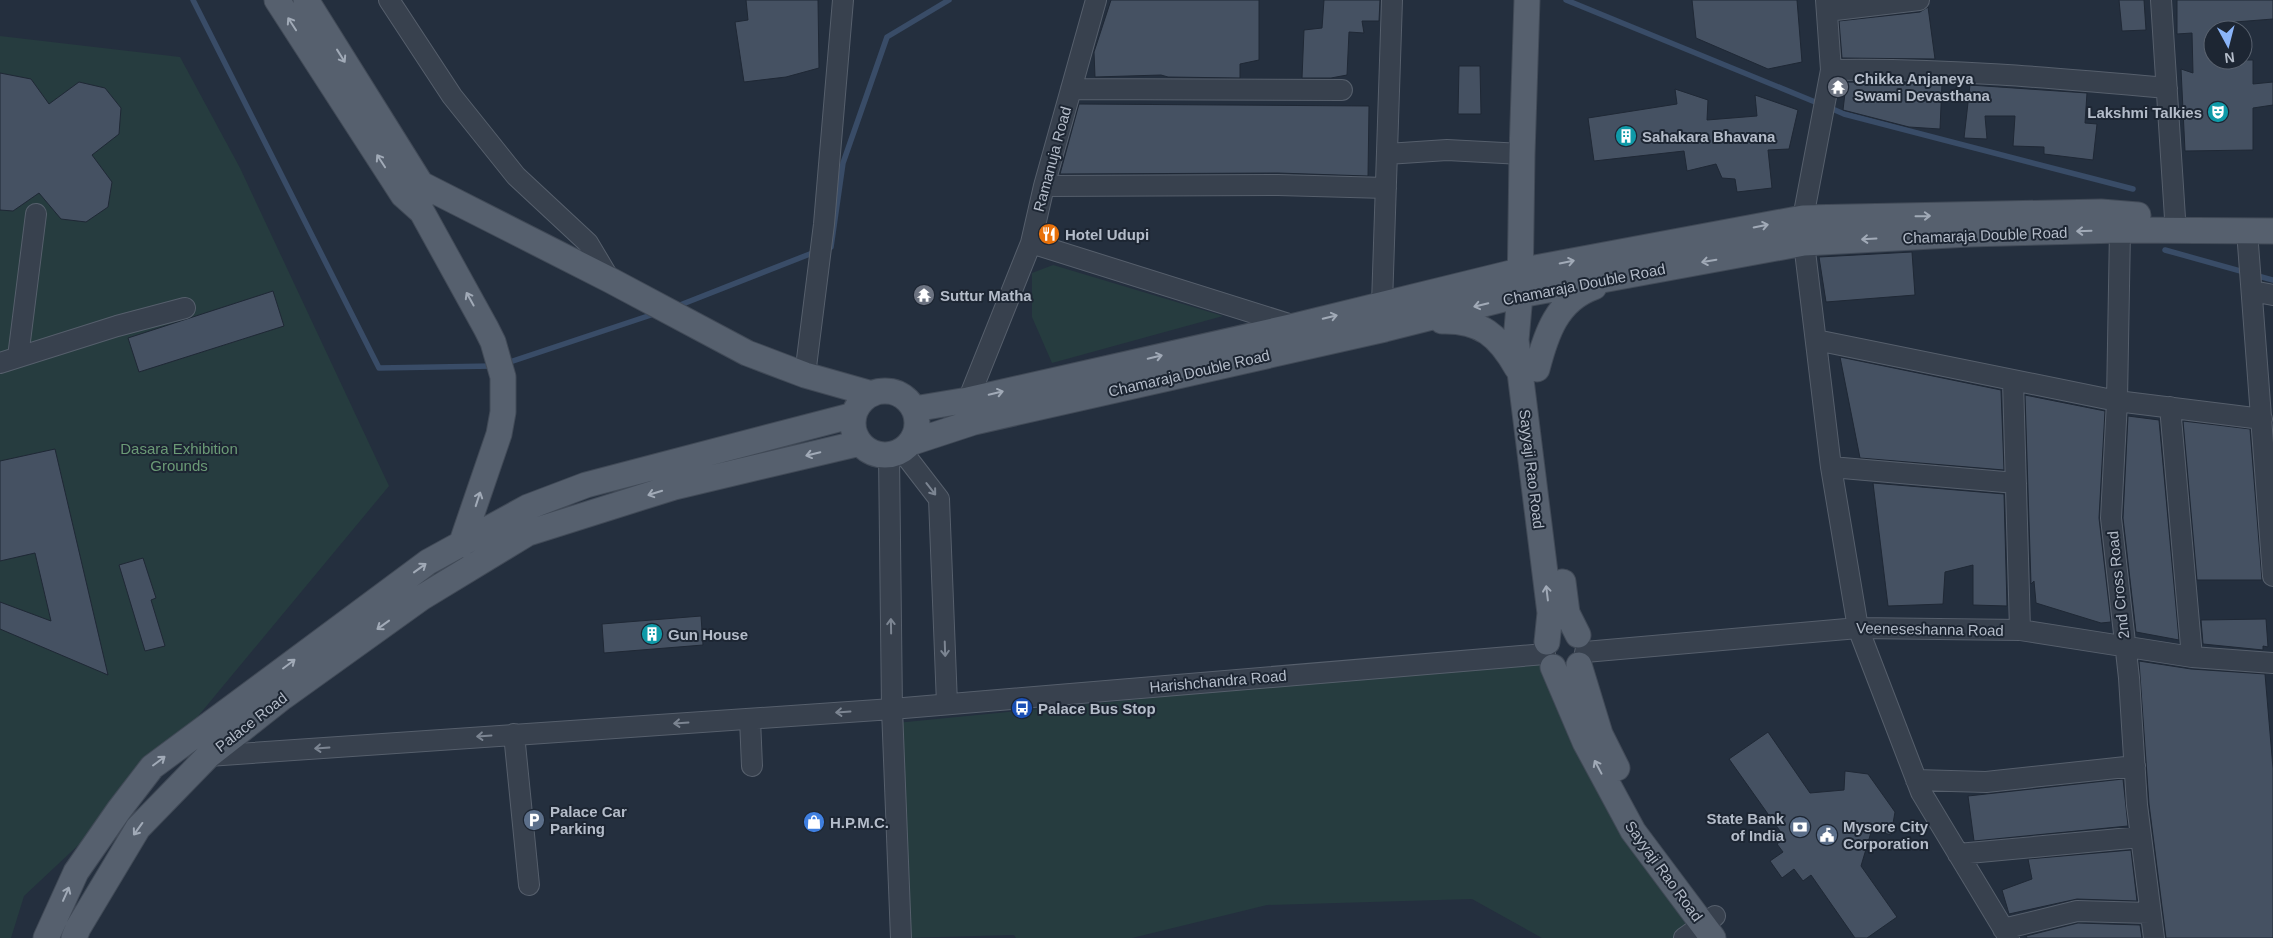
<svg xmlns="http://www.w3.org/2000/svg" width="2273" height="938" font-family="Helvetica,sans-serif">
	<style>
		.green { fill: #263c3f }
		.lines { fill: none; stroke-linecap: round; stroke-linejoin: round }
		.stream { stroke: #394c67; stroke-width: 5.5 }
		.building { fill: #455162; stroke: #1f2835 }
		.minor-casing { stroke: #565f6c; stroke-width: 22 }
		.major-casing { stroke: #414a57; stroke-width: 27 }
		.minor { stroke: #38414e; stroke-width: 20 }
		.major { stroke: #56606e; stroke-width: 25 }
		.oneway { stroke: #a1aab7 }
		.oneway2 { stroke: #7c8592 }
		.labels { text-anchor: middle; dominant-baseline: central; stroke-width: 4; stroke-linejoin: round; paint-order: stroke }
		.poi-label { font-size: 15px; font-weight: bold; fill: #b4bcc9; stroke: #1d2633; text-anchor: start }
		.street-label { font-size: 15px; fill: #b4bcc9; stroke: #1d2633 }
		.park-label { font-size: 15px; fill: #6b9a76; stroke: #1d2633 }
	</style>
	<rect width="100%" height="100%" fill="#242f3e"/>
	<path class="green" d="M0,36L180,57L240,168L389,486L136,791L24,896L11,938H0Z
		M1053,265L1223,316L1052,363L1032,317V273Z
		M1546,659L1620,808L1713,938H1542L1472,899L1267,905L1132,938H1016L1014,935L901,938L896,723Z"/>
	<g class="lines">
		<path class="stream" d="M193,0L379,368L493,366
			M1566,0L1820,104
			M1828,107L1844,114L2133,189
			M824,249L831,247L843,163L887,37L949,0
			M2165,250L2273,280
			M675,307L815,252
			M504,364L657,313"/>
	</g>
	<path class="building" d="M746,0H818L819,68L786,77L744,82L735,22L748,20Z
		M1111,0H1259V60L1240,64V78L1168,77L1161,75L1095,77L1094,52Z
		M1324,0H1380L1379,21H1362L1364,33L1349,32L1347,75L1331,78H1302L1304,30L1322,28Z
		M1692,0H1797L1802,62L1768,69L1696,38Z
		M2119,0H2144L2146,30L2122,31Z
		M2177,0H2273V19L2235,22L2234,30H2213V60H2253V84L2273,82V105L2253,108V150L2185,151L2181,69L2193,73L2192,33L2177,34Z
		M1928,7L1935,59L1842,58L1839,21L1920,12Z
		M1459,66H1480L1481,114H1458Z
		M0,73L31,79L49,104L79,82L105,88L121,108L119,134L92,155L112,182L108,207L86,222L61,219L39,193L13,211L0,210Z
		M1841,82L1942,83L1940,129L1909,127L1843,110L1845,93L1839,92Z
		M1970,85L2087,93L2085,123L2097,124L2093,160L2044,154V147L2013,146L2015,116H1985L1987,139L1964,138Z
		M1675,89L1708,100L1707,120L1757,116L1755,95L1798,110L1789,149L1768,150L1772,188L1737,192L1735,179L1722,178L1716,164L1687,171L1684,151L1594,161L1588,118L1677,104Z
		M1079,104L1369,106L1368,176L1278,173L1060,174Z
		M1912,252L1915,295L1826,302L1819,257Z
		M273,291L284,326L139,372L128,338Z
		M1840,357L2001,390L2004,470L1860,458Z
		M2025,395L2105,411L2099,518L2111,622L2101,623L2036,603L2034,581L2031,584Z
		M2128,416L2159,420L2179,640L2136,632L2123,518Z
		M2183,421L2250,429L2262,580H2197Z
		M55,449L108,675L0,629V602L51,621L35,553L0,561V461Z
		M1873,483L2004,494L2007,606L1973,605V565L1945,572L1943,604L1888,606Z
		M143,558L156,598L151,600L165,646L145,651L119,565Z
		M701,616L703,645L604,653L602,624Z
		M2266,619L2268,647L2263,646V650L2203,644L2201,620Z
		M2139,661L2191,669L2265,674L2273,768V938H2166L2149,804Z
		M1768,732L1810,793L1844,790L1845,771L1868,774L1895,812L1891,835L1872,829L1861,866L1897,917L1867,938H1855L1811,875L1803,881L1794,869L1782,878L1770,861L1783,852L1777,844L1785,838L1729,759Z
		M2123,779L2128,826L1974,841L1968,796Z
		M2131,850L2137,901L2077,899L2009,914L2002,890L2032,879L2028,859Z
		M2078,923L2140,925L2142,938H2027L2026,936Z"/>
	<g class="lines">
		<g class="minor-casing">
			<path id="minor" d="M389,0L452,96L516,176L588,243L610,280
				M1826,0L1831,70L1803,218L1804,243L1831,467L1858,628L1921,792L2009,938
				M2161,0L2175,218
				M1827,11L1919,0
				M1831,70C1943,68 2056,78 2167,88
				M1071,89L1342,90
				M1387,154L1447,150L1522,154
				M1044,186L1278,185L1386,188
				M2120,230L2117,401L2111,518L2129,678L2137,805L2154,938
				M2247,231L2273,576
				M1031,243L1295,326
				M2252,291L2273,295
				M1382,304L1392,0
				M1816,340L2117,401L2262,419
				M18,357L36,214
				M0,363L117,326L185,308
				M805,375L824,224L843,0
				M2013,381L2020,630
				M968,400L1031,243L1044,186L1096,0
				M2170,407L2192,657
				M902,451L939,499L947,704
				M889,455L892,709L901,938
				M1831,467L2016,483
				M1585,652L1858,628L2020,630L2192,657L2273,663
				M750,719L752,766
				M514,734L529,885
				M208,756L892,709L1545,654
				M1916,780L1986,782L2135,766
				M1958,854L2141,837
				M2003,929L2077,911L2150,913
				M1684,938L1715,916"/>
		</g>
		<g class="major-casing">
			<path id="major" d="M277,0L403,195L422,212L486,328L493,342L503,377V412L499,434L461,545
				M306,0L421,184V200
				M1527,0L1522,154L1520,295L1516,340L1550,613L1547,642
				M403,195L421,184L610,280L747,353L805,375L872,394
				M1442,321C1481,320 1499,336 1517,368
				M1537,369C1546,334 1557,300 1594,287
				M853 423a32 32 0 1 1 64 0a32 32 0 1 1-64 0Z
				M914,409L968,400L1295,326L1519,271L1803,218L2101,212L2138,215
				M910,443L974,422L1385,329L1520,295L1804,243L1969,234L2120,230L2273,231
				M1563,582L1567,613L1578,635
				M1579,665L1600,734L1617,768
				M1553,667L1585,742L1633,831L1713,938
				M46,938L76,872L119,810L152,767L428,562L528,507L586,485L854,415
				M74,938L78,928L138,828L208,756L283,697L421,598L528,533L674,487L860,443"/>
		</g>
		<use href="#minor" class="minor"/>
		<use href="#major" class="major"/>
	</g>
	<defs><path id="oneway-shaft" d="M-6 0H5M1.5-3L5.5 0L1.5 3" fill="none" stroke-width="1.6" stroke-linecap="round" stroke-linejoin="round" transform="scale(1.25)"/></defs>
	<g class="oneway">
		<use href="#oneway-shaft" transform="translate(292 24) rotate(-123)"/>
		<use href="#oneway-shaft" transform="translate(341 56) rotate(58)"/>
		<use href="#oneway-shaft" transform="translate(381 161) rotate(-123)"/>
		<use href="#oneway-shaft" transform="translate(1923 216) rotate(-1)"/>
		<use href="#oneway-shaft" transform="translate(1761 226) rotate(-11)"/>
		<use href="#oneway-shaft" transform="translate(2084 231) rotate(178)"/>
		<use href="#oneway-shaft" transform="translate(1869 239) rotate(177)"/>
		<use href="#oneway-shaft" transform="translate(1709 261) rotate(170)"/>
		<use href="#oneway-shaft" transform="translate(1567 262) rotate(-11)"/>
		<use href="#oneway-shaft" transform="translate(470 299) rotate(-119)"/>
		<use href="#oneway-shaft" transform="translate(1481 305) rotate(166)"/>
		<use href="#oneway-shaft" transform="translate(1330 317) rotate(-14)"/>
		<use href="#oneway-shaft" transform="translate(1155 357) rotate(-13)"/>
		<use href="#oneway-shaft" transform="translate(996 393) rotate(-13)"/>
		<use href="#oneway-shaft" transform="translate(813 454) rotate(167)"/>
		<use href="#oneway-shaft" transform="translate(655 493) rotate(163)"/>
		<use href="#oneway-shaft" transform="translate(478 499) rotate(-72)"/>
		<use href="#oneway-shaft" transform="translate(420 568) rotate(-36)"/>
		<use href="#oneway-shaft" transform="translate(1547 593) rotate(-97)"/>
		<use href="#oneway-shaft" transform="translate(383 625) rotate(144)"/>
		<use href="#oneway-shaft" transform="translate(289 664) rotate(-37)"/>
		<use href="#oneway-shaft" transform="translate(159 761) rotate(-37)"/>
		<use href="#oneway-shaft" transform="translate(1598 767) rotate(-118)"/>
		<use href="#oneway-shaft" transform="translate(138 829) rotate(126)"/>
		<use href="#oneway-shaft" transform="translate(66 894) rotate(-66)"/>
	</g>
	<g class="oneway2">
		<use href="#oneway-shaft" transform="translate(931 489) rotate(52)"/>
		<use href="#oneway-shaft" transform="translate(891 626) rotate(-91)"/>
		<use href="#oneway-shaft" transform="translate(945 649) rotate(88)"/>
		<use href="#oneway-shaft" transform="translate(843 712) rotate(176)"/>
		<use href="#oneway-shaft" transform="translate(681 723) rotate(176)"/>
		<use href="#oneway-shaft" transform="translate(484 736) rotate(176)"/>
		<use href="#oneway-shaft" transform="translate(322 748) rotate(176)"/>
	</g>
	<defs>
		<g id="temple-disc" transform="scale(1.125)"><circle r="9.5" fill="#6b7280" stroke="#1d2633"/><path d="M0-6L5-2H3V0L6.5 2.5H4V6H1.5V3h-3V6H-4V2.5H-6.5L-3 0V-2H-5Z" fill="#fff"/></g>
		<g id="theatre-disc" transform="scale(1.125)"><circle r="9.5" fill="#0f9aa8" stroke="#1d2633"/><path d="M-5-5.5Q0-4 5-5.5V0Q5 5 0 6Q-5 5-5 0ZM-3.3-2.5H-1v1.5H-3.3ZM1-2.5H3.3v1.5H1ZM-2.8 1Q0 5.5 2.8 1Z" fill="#fff"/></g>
		<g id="building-disc" transform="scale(1.125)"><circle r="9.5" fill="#0f9aa8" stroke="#1d2633"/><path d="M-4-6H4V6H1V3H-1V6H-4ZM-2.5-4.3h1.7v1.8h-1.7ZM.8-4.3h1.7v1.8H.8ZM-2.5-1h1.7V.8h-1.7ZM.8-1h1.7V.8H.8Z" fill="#fff"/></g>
		<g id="restaurant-disc" transform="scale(1.125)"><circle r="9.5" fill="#e8710a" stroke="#1d2633"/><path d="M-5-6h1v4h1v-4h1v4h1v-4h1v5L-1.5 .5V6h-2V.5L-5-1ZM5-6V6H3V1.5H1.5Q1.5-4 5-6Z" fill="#fff"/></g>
		<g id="bus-disc" transform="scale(1.125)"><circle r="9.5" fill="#1a4fb4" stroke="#1d2633"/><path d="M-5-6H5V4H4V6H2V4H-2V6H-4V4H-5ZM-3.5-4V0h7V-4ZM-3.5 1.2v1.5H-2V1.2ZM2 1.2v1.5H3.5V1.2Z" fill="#fff"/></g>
		<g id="parking-disc" transform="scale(1.125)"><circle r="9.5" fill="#5c6f8a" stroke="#1d2633"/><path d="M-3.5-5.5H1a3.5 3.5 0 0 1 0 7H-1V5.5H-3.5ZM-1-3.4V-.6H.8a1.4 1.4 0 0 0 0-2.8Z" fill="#fff"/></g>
		<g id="shop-disc" transform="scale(1.125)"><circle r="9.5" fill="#3f7fe0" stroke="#1d2633"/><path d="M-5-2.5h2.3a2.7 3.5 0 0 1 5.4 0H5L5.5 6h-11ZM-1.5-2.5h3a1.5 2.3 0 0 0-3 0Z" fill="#fff"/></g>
		<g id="bank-disc" transform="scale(1.125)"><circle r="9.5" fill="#5c6f8a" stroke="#1d2633"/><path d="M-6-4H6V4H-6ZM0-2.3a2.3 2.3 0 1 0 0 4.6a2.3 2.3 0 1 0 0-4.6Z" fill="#fff"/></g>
		<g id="civic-disc" transform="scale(1.125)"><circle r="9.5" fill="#5c6f8a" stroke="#1d2633"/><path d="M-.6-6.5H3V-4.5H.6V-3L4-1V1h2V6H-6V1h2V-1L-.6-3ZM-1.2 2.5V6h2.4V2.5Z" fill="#fff"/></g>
	</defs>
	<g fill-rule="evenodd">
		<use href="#temple-disc" x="1838" y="87"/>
		<use href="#theatre-disc" x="2218" y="112"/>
		<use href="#building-disc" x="1626" y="136"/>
		<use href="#restaurant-disc" x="1049" y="234"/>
		<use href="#temple-disc" x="924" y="295"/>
		<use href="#building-disc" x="652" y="634"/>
		<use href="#bus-disc" x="1022" y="708"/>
		<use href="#parking-disc" x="534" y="820"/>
		<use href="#shop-disc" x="814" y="822"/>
		<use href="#bank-disc" x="1800" y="827"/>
		<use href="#civic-disc" x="1827" y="835"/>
	</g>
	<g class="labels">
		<g class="poi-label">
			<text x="1854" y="78">Chikka Anjaneya<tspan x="1854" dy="17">Swami Devasthana</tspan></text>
			<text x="2202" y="112" text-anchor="end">Lakshmi Talkies</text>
			<text x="1642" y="136">Sahakara Bhavana</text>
			<text x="1065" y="234">Hotel Udupi</text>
			<text x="940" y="295">Suttur Matha</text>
			<text x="668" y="634">Gun House</text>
			<text x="1038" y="708">Palace Bus Stop</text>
			<text x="550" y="811">Palace Car<tspan x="550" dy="17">Parking</tspan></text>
			<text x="1784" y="818" text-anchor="end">State Bank<tspan x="1784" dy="17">of India</tspan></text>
			<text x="830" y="822">H.P.M.C.</text>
			<text x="1843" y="826">Mysore City<tspan x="1843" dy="17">Corporation</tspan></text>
		</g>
		<g class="street-label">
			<text transform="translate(1052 159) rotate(-75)">Ramanuja Road</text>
			<text transform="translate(1985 235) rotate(-2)">Chamaraja Double Road</text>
			<text transform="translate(1584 284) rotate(-11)">Chamaraja Double Road</text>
			<text transform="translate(1189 373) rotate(-13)">Chamaraja Double Road</text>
			<text transform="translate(1532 469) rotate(83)">Sayyaji Rao Road</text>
			<text transform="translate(2118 585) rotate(-96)">2nd Cross Road</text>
			<text transform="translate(1930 629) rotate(1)">Veeneseshanna Road</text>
			<text transform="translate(1218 681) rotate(-5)">Harishchandra Road</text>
			<text transform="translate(251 722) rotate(-38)">Palace Road</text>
			<text transform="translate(1664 871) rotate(54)">Sayyaji Rao Road</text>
		</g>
		<g class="park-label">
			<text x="179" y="448">Dasara Exhibition<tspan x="179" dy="17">Grounds</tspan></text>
		</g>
	</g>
	<g transform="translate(2228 45) rotate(173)"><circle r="24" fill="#1d2633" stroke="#59626f"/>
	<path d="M0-4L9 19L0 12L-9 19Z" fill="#8ab4f8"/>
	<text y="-8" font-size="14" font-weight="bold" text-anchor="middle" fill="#b4bcc9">N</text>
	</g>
</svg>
